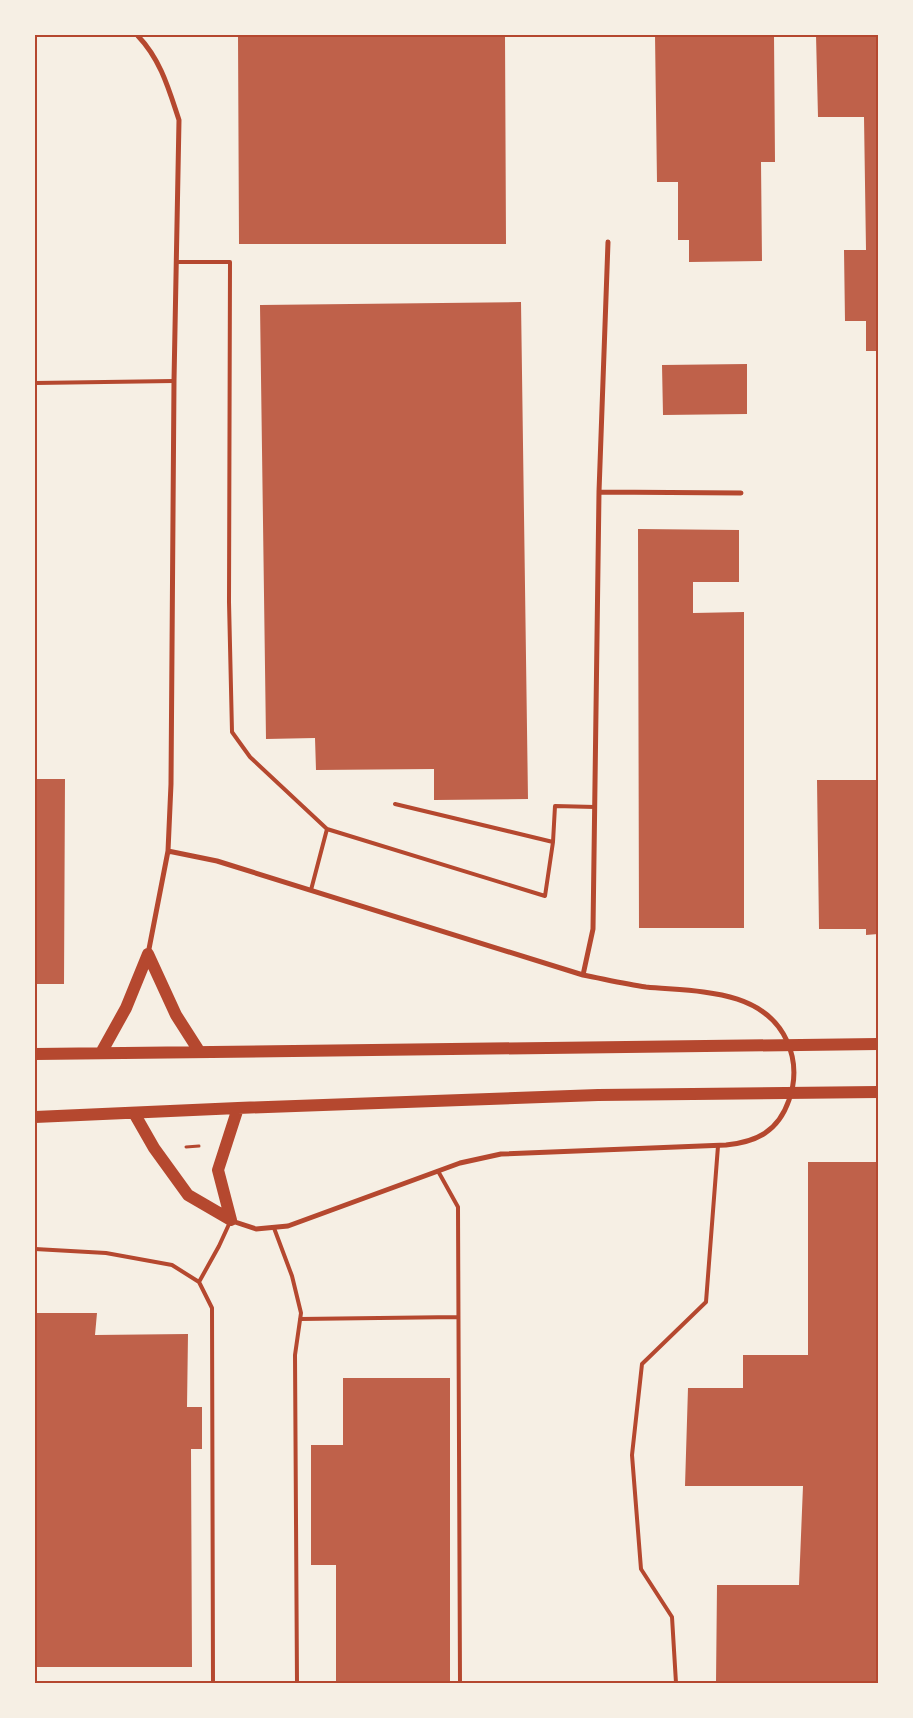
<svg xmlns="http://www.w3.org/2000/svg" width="913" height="1718" font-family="'PT Sans Narrow',sans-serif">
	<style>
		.building { fill: #bf614a }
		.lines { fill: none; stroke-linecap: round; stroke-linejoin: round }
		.path { stroke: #b5482f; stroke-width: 3 }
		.service { stroke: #b5482f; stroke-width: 4 }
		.minor { stroke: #b5482f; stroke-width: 5 }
		.primary { stroke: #b5482f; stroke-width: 12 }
		.neatline { fill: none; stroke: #b5482f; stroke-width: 2 }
	</style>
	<rect width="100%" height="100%" fill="#f6efe4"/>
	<path class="building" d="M238,35H505L506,244H239Z
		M655,35H774L775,162H761L762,261L689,262V240H678V182H657Z
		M816,35H878V351H866V321H845L844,250H866L864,117H818Z
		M521,302L528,799L434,800V769L316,770L315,738L266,739L260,305Z
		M747,364V414L663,415L662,365Z
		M638,529L739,530V582H693V613L744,612V928H639Z
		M35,779H65L64,984H35Z
		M817,780H878V934L866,935V929H819Z
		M808,1162H878V1683H716L717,1585H799L803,1486H685L688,1388H743V1355H808Z
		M35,1313H97L95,1335L188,1334L187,1407H202V1449H191L192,1667H35Z
		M343,1378H450V1683H336V1565H311V1445H343Z"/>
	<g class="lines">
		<path class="path" d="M186,1147L199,1146"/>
		<path class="service" d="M176,262H230L229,602L232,732L250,757L327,829
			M35,383L174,381
			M553,842L555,806L595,807
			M311,890L327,829L545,896L553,842L395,804
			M438,1171L458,1207L460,1683
			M274,1228L292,1276L301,1313L295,1355L297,1683
			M35,1249L106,1253L172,1265L199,1282L219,1246L230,1222
			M199,1282L212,1308L213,1683
			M300,1319L458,1317
			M676,1683L672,1617L641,1569L632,1455L642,1364L706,1302L718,1146"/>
		<path class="minor" d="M138,36C161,60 169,90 179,120L174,381L171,784L168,851L148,954
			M599,492L741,493
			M168,851L217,861L583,975C604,979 625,984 646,987C696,992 763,988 787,1041C796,1061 796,1080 789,1100C778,1132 756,1142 726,1145L501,1154L460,1163L288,1226L256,1229L232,1221
			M583,975L593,929L599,492L608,242"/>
		<path class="primary" d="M148,954L176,1015L199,1051
			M101,1053L126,1008L148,954
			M35,1054L878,1044
			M134,1113L154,1148L188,1195L231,1220
			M35,1117L238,1108L598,1095L878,1092
			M231,1220L218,1170L238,1108"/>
	</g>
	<rect width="913" height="1718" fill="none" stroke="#f6efe4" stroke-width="72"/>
	<rect x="36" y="36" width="841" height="1646" class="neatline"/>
</svg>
